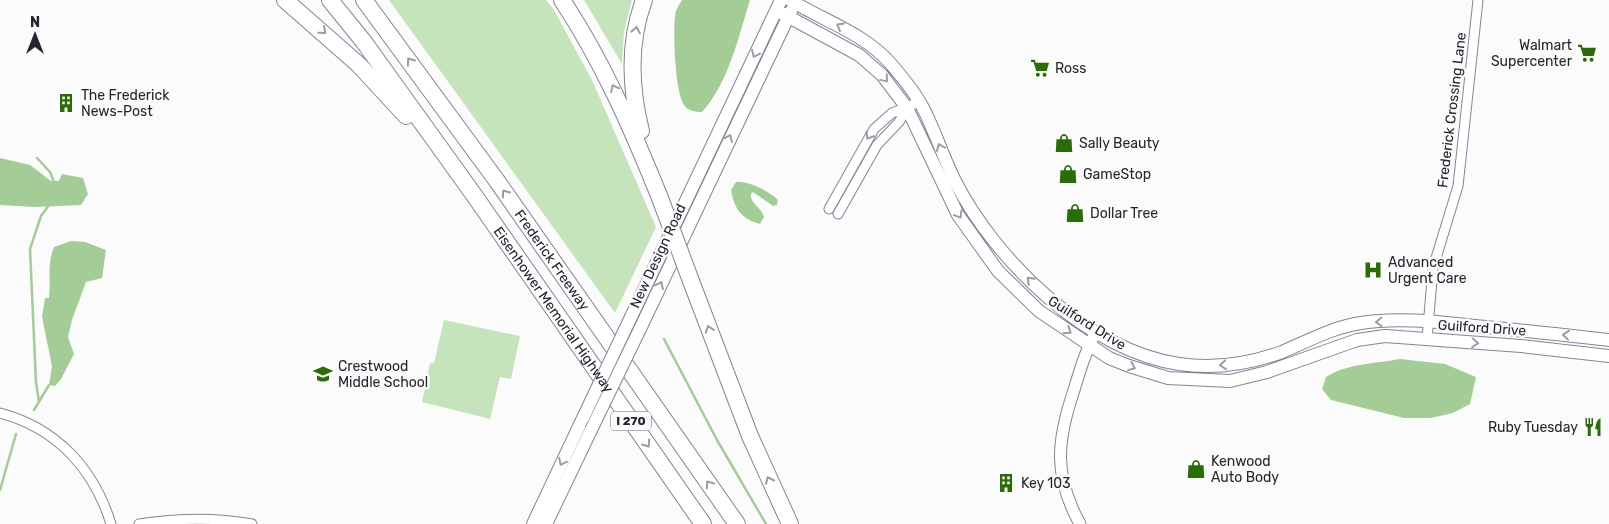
<svg xmlns="http://www.w3.org/2000/svg" width="1609" height="524" font-family="Rubik,sans-serif">
	<style>
		.green { fill: #c5e4bb }
		.water { fill: #a4cc97 }
		.lines { fill: none; stroke-linecap: round; stroke-linejoin: round }
		.stream { stroke: #a4cc97; stroke-width: 2.5 }
		.minor-casing { stroke: #85839b; stroke-width: 11 }
		.tertiary-casing { stroke: #85839b; stroke-width: 13 }
		.secondary-casing { stroke: #85839b; stroke-width: 14 }
		.motorway-casing { stroke: #85839b; stroke-width: 18 }
		.minor { stroke: #fff; stroke-width: 9 }
		.tertiary { stroke: #fff; stroke-width: 11 }
		.secondary { stroke: #fff; stroke-width: 12 }
		.motorway { stroke: #fff; stroke-width: 16 }
		.secondary-bridge-casing { stroke: #85839b; stroke-width: 14; stroke-linecap: butt }
		.motorway-bridge-casing { stroke: #85839b; stroke-width: 18; stroke-linecap: butt }
		.secondary-bridge { stroke: #fff; stroke-width: 12 }
		.motorway-bridge { stroke: #fff; stroke-width: 16 }
		.oneway { stroke: #9d9da1 }
		.labels { text-anchor: middle; dominant-baseline: central; stroke-width: 5; stroke-linejoin: round; paint-order: stroke }
		.shield { fill: #fbfbfb; stroke: #66656c; stroke-width: 1 }
		.shield-label { font-size: 12px; font-weight: bold; fill: #26252f }
		.poi-label { font-size: 14px; fill: #26252f; stroke: #fbfbfb; text-anchor: start }
		.street-label { font-size: 14px; fill: #26252f; stroke: #fbfbfb }
	</style>
	<rect width="100%" height="100%" fill="#fbfbfb"/>
	<path class="green" d="M389,0H546L554,10L592,80L656,227L615,313Z
		M584,0H632L624,31L622,64Z
		M444,320L520,336L511,379L500,377L490,419L422,402L430,363H434Z"/>
	<path class="water" d="M682,0H750C738,38 729,82 702,112C695,112 688,111 684,105C675,93 672,26 676,11C678,7 680,3 682,0Z
		M0,158L30,165L51,181H59L62,174L83,178L88,194L81,205L35,207L0,205Z
		M736,182C748,180 770,192 778,200L777,205L773,206L753,192L751,194C749,202 762,208 764,217L760,224C741,219 734,208 731,190Z
		M71,241L85,242L106,250L102,278L86,282L72,320L68,337L74,354L61,379L55,386L49,385L52,366L42,317L45,298H49C51,280 47,263 54,247Z
		M1400,359L1445,364L1476,377L1470,404L1453,413L1431,418H1404L1331,400L1322,389L1326,377C1348,363 1374,364 1400,359Z"/>
	<g class="lines">
		<path class="stream" d="M37,158L50,172L54,182
			M664,339L717,440L766,524
			M39,402L36,382L30,249L41,216L49,205
			M34,410L49,385
			M0,490L16,434"/>
		<g class="minor-casing">
			<path id="minor" d="M829,209L874,129L892,113L919,102
				M838,214L877,145L899,122L907,108
				M1427,339L1433,268L1458,186L1478,0
				M0,413C57,428 94,469 111,524
				M139,524C177,518 214,517 252,524"/>
		</g>
		<g class="tertiary-casing">
			<path id="tertiary" d="M1080,524C1053,475 1057,440 1074,390C1080,370 1086,350 1096,332"/>
		</g>
		<g class="secondary-casing">
			<path id="secondary" d="M790,0C824,21 864,33 891,64C902,77 915,92 923,108C935,131 943,157 955,181C995,260 1088,351 1179,364C1213,369 1249,364 1282,352C1308,341 1333,327 1361,323C1398,317 1438,322 1475,326C1520,330 1564,335 1609,340
				M776,10L859,55L882,75L907,108L958,215L998,271L1039,311L1109,358L1129,366L1168,378L1230,381L1267,372L1357,340L1385,336L1521,346L1609,356
				M631,317L781,0
				M640,329L791,11
				M533,524L583,418
				M546,524L591,430"/>
		</g>
		<g class="motorway-casing">
			<g id="motorway">
				<path d="M285,0L359,65L406,116"/>
				<path id="s1" d="M330,0L364,42L474,195L703,524"/>
				<path id="s2" d="M364,0L497,181L737,524"/>
				<path d="M562,0C603,62 632,129 660,198"/>
				<path d="M641,131C630,87 628,43 644,0"/>
				<path d="M691,281L750,436L790,524"/>
			</g>
		</g>
		<use href="#minor" class="minor"/>
		<use href="#tertiary" class="tertiary"/>
		<use href="#secondary" class="secondary"/>
		<use href="#motorway" class="motorway"/>
		<g class="secondary-bridge-casing">
			<path id="secondary-bridge" d="M583,418L631,317
				M591,430L640,329"/>
		</g>
		<g class="motorway-bridge-casing">
			<path id="motorway-bridge" d="M660,198L691,281"/>
		</g>
		<use href="#secondary-bridge" class="secondary-bridge"/>
		<use href="#motorway-bridge" class="motorway-bridge"/>
	</g>
	<defs><path id="oneway-chevron" d="M-2-3.5L2.5 0L-2 3.5" fill="none" stroke-width="1.6" stroke-linecap="round" stroke-linejoin="round" transform="scale(1.25)"/></defs>
	<g class="oneway">
		<use href="#oneway-chevron" transform="translate(840 26) rotate(-150)"/>
		<use href="#oneway-chevron" transform="translate(636 30) rotate(-80)"/>
		<use href="#oneway-chevron" transform="translate(323 31) rotate(41)"/>
		<use href="#oneway-chevron" transform="translate(755 54) rotate(115)"/>
		<use href="#oneway-chevron" transform="translate(410 61) rotate(-126)"/>
		<use href="#oneway-chevron" transform="translate(885 79) rotate(50)"/>
		<use href="#oneway-chevron" transform="translate(614 88) rotate(-116)"/>
		<use href="#oneway-chevron" transform="translate(869 136) rotate(122)"/>
		<use href="#oneway-chevron" transform="translate(729 138) rotate(-65)"/>
		<use href="#oneway-chevron" transform="translate(940 147) rotate(-113)"/>
		<use href="#oneway-chevron" transform="translate(505 193) rotate(-125)"/>
		<use href="#oneway-chevron" transform="translate(959 215) rotate(59)"/>
		<use href="#oneway-chevron" transform="translate(1030 280) rotate(-135)"/>
		<use href="#oneway-chevron" transform="translate(660 285) rotate(-65)"/>
		<use href="#oneway-chevron" transform="translate(1379 322) rotate(177)"/>
		<use href="#oneway-chevron" transform="translate(709 329) rotate(-110)"/>
		<use href="#oneway-chevron" transform="translate(1068 331) rotate(33)"/>
		<use href="#oneway-chevron" transform="translate(1566 335) rotate(-174)"/>
		<use href="#oneway-chevron" transform="translate(1475 343) rotate(4)"/>
		<use href="#oneway-chevron" transform="translate(1223 365) rotate(175)"/>
		<use href="#oneway-chevron" transform="translate(1132 367) rotate(22)"/>
		<use href="#oneway-chevron" transform="translate(647 444) rotate(55)"/>
		<use href="#oneway-chevron" transform="translate(562 462) rotate(116)"/>
		<use href="#oneway-chevron" transform="translate(769 480) rotate(-114)"/>
		<use href="#oneway-chevron" transform="translate(709 484) rotate(-125)"/>
	</g>
	<defs>
		<g id="supermarket-bare" transform="scale(1.5)"><path d="M-6-5.5h2.5l.6 2H6L4.5 2H-2.5L-4.4-4H-6ZM-1.5 3.2a1.3 1.3 0 1 0 .1 0ZM3 3.2a1.3 1.3 0 1 0 .1 0Z" fill="#296d06" stroke="#fbfbfb" stroke-width="2.5" paint-order="stroke"/></g>
		<g id="building-bare" transform="scale(1.5)"><path d="M-4-6H4V6H1V3H-1V6H-4ZM-2.5-4.3h1.7v1.8h-1.7ZM.8-4.3h1.7v1.8H.8ZM-2.5-1h1.7V.8h-1.7ZM.8-1h1.7V.8H.8Z" fill="#296d06" stroke="#fbfbfb" stroke-width="2.5" paint-order="stroke"/></g>
		<g id="shop-bare" transform="scale(1.5)"><path d="M-5-2.5h2.3a2.7 3.5 0 0 1 5.4 0H5L5.5 6h-11ZM-1.5-2.5h3a1.5 2.3 0 0 0-3 0Z" fill="#296d06" stroke="#fbfbfb" stroke-width="2.5" paint-order="stroke"/></g>
		<g id="hospital-bare" transform="scale(1.5)"><path d="M-5-5h3v3.5h4V-5h3V5h-3V1.5h-4V5h-3Z" fill="#296d06" stroke="#fbfbfb" stroke-width="2.5" paint-order="stroke"/></g>
		<g id="school-bare" transform="scale(1.5)"><path d="M0-5L7-2L0 1L-7-2ZM-4 1L0 2.5L4 1V4Q0 6-4 4Z" fill="#296d06" stroke="#fbfbfb" stroke-width="2.5" paint-order="stroke"/></g>
		<g id="restaurant-bare" transform="scale(1.5)"><path d="M-5-6h1v4h1v-4h1v4h1v-4h1v5L-1.5 .5V6h-2V.5L-5-1ZM5-6V6H3V1.5H1.5Q1.5-4 5-6Z" fill="#296d06" stroke="#fbfbfb" stroke-width="2.5" paint-order="stroke"/></g>
	</defs>
	<g fill-rule="evenodd">
		<use href="#supermarket-bare" x="1587" y="53"/>
		<use href="#supermarket-bare" x="1040" y="68"/>
		<use href="#building-bare" x="66" y="103"/>
		<use href="#shop-bare" x="1064" y="143"/>
		<use href="#shop-bare" x="1068" y="174"/>
		<use href="#shop-bare" x="1075" y="213"/>
		<use href="#hospital-bare" x="1373" y="270"/>
		<use href="#school-bare" x="323" y="374"/>
		<use href="#restaurant-bare" x="1593" y="427"/>
		<use href="#shop-bare" x="1196" y="469"/>
		<use href="#building-bare" x="1006" y="483"/>
	</g>
	<g class="labels">
		<rect class="shield" x="611" y="411.5" width="40" height="19" rx="4"/>
		<g class="shield-label">
			<text x="631" y="421">I 270</text>
		</g>
		<g class="poi-label">
			<text x="1572" y="45" text-anchor="end">Walmart<tspan x="1572" dy="16">Supercenter</tspan></text>
			<text x="1055" y="68">Ross</text>
			<text x="81" y="95">The Frederick<tspan x="81" dy="16">News-Post</tspan></text>
			<text x="1079" y="143">Sally Beauty</text>
			<text x="1083" y="174">GameStop</text>
			<text x="1090" y="213">Dollar Tree</text>
			<text x="1388" y="262">Advanced<tspan x="1388" dy="16">Urgent Care</tspan></text>
			<text x="338" y="366">Crestwood<tspan x="338" dy="16">Middle School</tspan></text>
			<text x="1578" y="427" text-anchor="end">Ruby Tuesday</text>
			<text x="1211" y="461">Kenwood<tspan x="1211" dy="16">Auto Body</tspan></text>
			<text x="1021" y="483">Key 103</text>
		</g>
		<g class="street-label">
			<text transform="translate(1452 110) rotate(-83)">Frederick Crossing Lane</text>
			<text transform="translate(658 256) rotate(-65)">New Design Road</text>
			<text stroke="none"><textPath href="#s2" startOffset="321">Frederick Freeway</textPath></text>
			<text stroke="none"><textPath href="#s1" startOffset="382">Eisenhower Memorial Highway</textPath></text>
			<text transform="translate(1087 323) rotate(32)">Guilford Drive</text>
			<text transform="translate(1482 328) rotate(4)">Guilford Drive</text>
		</g>
	</g>
	<g transform="translate(35 35)" stroke="#fbfbfb" stroke-width="4" paint-order="stroke">
	<path d="M0-4L9 19L0 12L-9 19Z" fill="#26252f"/>
	<text y="-8" font-size="14" font-weight="bold" text-anchor="middle" fill="#26252f">N</text>
	</g>
</svg>
